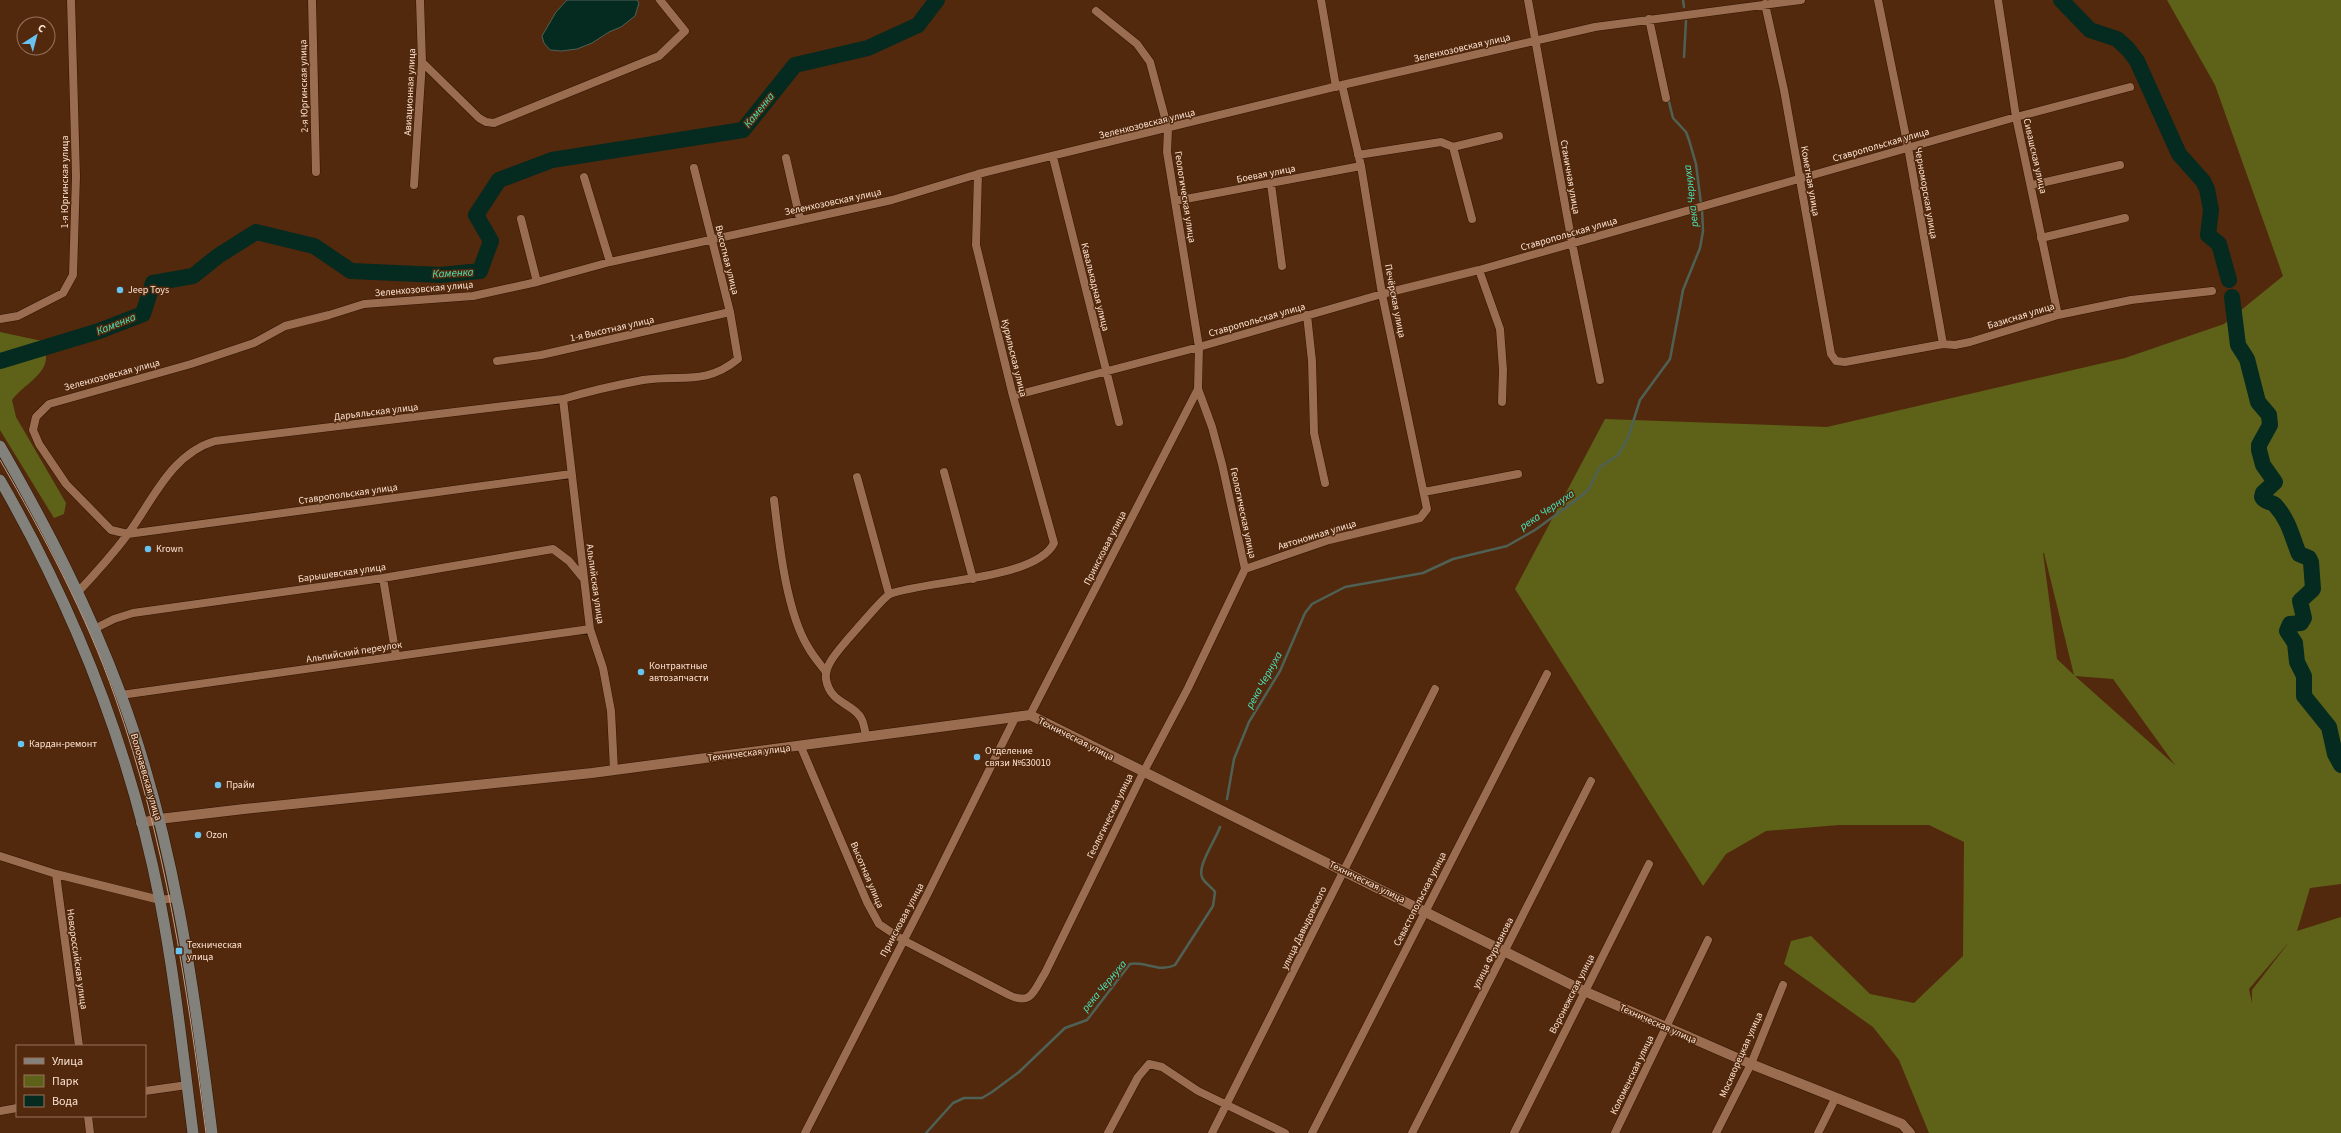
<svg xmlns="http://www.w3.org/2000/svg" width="2341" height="1133" font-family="'Source Sans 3',sans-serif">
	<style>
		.green { fill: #5e6218; fill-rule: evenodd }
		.water { fill: #052a20; stroke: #4f6155 }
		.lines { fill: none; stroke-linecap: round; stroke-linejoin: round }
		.stream { stroke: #4f6155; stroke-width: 2.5 }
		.river { stroke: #052a20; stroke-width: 16 }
		.minor-casing { stroke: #311401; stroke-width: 9 }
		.tertiary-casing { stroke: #311401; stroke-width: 11 }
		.secondary-casing { stroke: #311401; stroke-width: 12 }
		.minor { stroke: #9a6c50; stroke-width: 8 }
		.tertiary { stroke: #9a6c50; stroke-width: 10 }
		.secondary { stroke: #82817c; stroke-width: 11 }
		.tram { stroke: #c0a18d; stroke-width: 1 }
		.poi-dot { fill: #69c3f1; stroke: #52290d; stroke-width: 1.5 }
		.labels { text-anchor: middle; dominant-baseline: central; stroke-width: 3; stroke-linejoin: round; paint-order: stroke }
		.street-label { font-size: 10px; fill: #fce2d2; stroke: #52290d }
		.poi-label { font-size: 10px; fill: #fce2d2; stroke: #52290d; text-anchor: start }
		.water-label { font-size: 11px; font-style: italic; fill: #47e6be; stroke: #52290d }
	</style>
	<rect width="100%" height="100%" fill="#52290d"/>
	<path class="green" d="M2167,0H2341V884L2310,888L2297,931L2341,917V1133H1929L1899,1060L1873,1027L1784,964L1791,941L1811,936L1870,994L1914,1003L1963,956L1964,842L1929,825H1839L1766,831L1726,854L1703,886L1515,589L1605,419L1827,427L2125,358L2224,324L2283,276L2215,85ZM2043,553H2044L2074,675L2057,659ZM2075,676L2113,679L2175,765ZM2290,941L2252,990V1003L2249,989Z
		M0,332L42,341C57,372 27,380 12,400L16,417L66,503L64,514L54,518L0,430Z"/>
	<path class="water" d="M567,0H637L639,3L635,16L621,27L609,32L592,43L577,49L561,51L550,50L544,43L542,36L556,12Z"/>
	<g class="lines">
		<path class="stream" d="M1683,0L1684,7
			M1684,57L1686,21
			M1669,102L1673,118L1686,132L1689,140L1696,164L1701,204
			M1227,799L1234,759L1249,722L1280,671L1305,613L1312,604L1345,587L1423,573L1453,559L1507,546L1535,530L1579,498L1588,490L1600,467L1618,455L1628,438L1640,400L1670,359L1683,290L1700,248L1703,231L1702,209
			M926,1133L953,1103L964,1098H982L992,1092L1019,1072L1065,1028L1087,1020L1130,964C1146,961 1159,973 1175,965L1213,906L1215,892C1211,886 1204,883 1202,877C1197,866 1216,839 1220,827"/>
		<path class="river" d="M2061,0L2090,30L2117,39L2128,49L2137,61L2179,154L2203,181L2207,189L2211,210L2208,235L2219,244L2229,280
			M2232,297L2238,345L2247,359L2258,402L2269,415L2270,425L2259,445V450L2263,465L2275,482L2263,493L2262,497C2265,503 2271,501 2275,505C2289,520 2292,537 2299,554L2309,558L2311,562L2313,589L2300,601L2304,618L2301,623L2290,624L2287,631L2295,643L2297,662L2304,676V696L2329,727L2335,754L2341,765
			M0,361L99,331L143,314L153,283L193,276L218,256L256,232L314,246L351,271L441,275L480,271L491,241L476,215L499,180L552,160L743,130L795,65L868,48L918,25L937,0"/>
		<g class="minor-casing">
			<path id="minor" d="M312,0L316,172
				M1321,0L1336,87
				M1528,0L1572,243L1600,380
				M1878,0L1908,147L1943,344
				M1998,0L2016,117L2058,315
				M1765,4L1784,90L1831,354L1836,361L1845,362L1943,344L1955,345L1970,342L2058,315L2131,300L2212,291
				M1649,19L1666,98
				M422,62L479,118L486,122L494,123L659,56L685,31L660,0
				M1453,147L1472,219
				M1358,155L1441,142L1453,147L1499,136
				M1053,157L1119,422
				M786,158L800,219
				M584,177L610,262
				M1271,184L1282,266
				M414,185L422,62L420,0
				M2032,185L2120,165
				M1175,201L1361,166
				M521,219L537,282
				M2041,238L2125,218
				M1479,270L1500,329L1503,370L1502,402
				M1307,315L1312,361L1314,433L1325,483
				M0,319L18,316L63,293L73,275L76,176L71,0
				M497,361L541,355L730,312
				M1013,396L1199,347L1382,294L1479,270L2016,117L2130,87
				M563,399L590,629L603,668L611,711L614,770
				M944,472L973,579
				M571,474L128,534L111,530L66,484L39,444L33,430L36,417L49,404L191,364L254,343L285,326L329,315L364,304L473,296L537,282L610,262L892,200L978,174L1342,85L1595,27L1801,0
				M857,477L889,594
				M1424,492L1518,474
				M774,500C779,542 786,611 808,647C813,656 820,664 826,672
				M1245,569L1329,540L1420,518L1427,509L1382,294L1361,166L1342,85
				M383,578L396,656
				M78,592C95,574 112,555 128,534C153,500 171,454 215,441L563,399C590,391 616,385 643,380C682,374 705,386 738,359L730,312L694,168
				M94,629L114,619L133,613L383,578L553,549L569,561L583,578
				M121,695L590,629
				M1030,715L1198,389
				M866,736C865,731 864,723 861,718C853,703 830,704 826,679C824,665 839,650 847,640C855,632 883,597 890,594C927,580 1036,580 1054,543L1013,396L976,245L978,174
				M801,747L867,902L879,924L903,940L1009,995C1032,1006 1034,990 1045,973L1143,773L1188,688L1245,569L1222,464L1212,427L1198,389L1199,347L1167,152L1168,129L1150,62L1137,44L1096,11
				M0,856L56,874L160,900L176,898
				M56,874L79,1046
				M145,1091L187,1085
				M0,1111L17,1108
				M88,1116L90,1133
				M805,1133L927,895L1016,716
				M1108,1133L1138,1077L1149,1064L1162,1067L1198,1091L1285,1133
				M1212,1133L1435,689
				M1312,1133L1547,674
				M1412,1133L1591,781
				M1514,1133L1649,864
				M1615,1133L1708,940
				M1716,1133L1751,1064L1783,985
				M1818,1133L1835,1099"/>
		</g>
		<g class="tertiary-casing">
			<path id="tertiary" d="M141,823L159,819L244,809L592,773L1030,715L1584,991L1751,1064L1902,1124L1910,1133"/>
		</g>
		<g class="secondary-casing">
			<path id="secondary" d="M0,446C46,526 89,608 121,695C173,835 194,986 212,1133
				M0,480C75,610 131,753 160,901C175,978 183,1055 193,1133"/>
		</g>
		<use href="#minor" class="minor"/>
		<use href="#tertiary" class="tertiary"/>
		<use href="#secondary" class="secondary"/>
		<path class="tram" d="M0,460C44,536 86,614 115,697C165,838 187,986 206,1133"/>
	</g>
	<g class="poi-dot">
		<circle cx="120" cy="290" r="4"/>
		<circle cx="148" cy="549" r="4"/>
		<circle cx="641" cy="672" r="4"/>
		<circle cx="21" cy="744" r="4"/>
		<circle cx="977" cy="757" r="4"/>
		<circle cx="218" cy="785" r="4"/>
		<circle cx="198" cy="835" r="4"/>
		<rect x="175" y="947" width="8" height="8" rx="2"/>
	</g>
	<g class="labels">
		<g class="street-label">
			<text transform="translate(1462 48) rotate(-13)">Зеленхозовская улица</text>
			<text transform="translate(304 86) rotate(-91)">2-я Юргинская улица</text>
			<text transform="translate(410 92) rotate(-87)">Авиационная улица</text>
			<text transform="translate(1147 124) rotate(-14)">Зеленхозовская улица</text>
			<text transform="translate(1881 145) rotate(-16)">Ставропольская улица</text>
			<text transform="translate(2035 156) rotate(77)">Сивашская улица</text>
			<text transform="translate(1266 174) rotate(-11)">Боевая улица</text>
			<text transform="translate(1570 177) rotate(80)">Станичная улица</text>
			<text transform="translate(1810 181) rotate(80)">Кометная улица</text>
			<text transform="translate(65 182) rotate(-90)">1-я Юргинская улица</text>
			<text transform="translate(1926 193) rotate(80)">Черноморская улица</text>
			<text transform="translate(1185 197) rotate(81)">Геологическая улица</text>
			<text transform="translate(833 202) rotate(-12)">Зеленхозовская улица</text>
			<text transform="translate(1569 234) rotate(-16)">Ставропольская улица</text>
			<text transform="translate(727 260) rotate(76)">Высотная улица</text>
			<text transform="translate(1095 287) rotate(76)">Кавалькадная улица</text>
			<text transform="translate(424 289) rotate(-5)">Зеленхозовская улица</text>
			<text transform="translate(1395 301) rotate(79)">Печёрская улица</text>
			<text transform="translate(2021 316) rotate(-17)">Базисная улица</text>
			<text transform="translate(1257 320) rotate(-16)">Ставропольская улица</text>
			<text transform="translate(612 329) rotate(-13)">1-я Высотная улица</text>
			<text transform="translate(1014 358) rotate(76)">Курильская улица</text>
			<text transform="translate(112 375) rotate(-15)">Зеленхозовская улица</text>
			<text transform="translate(376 412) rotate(-7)">Дарьяльская улица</text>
			<text transform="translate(348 494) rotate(-8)">Ставропольская улица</text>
			<text transform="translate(1243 513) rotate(78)">Геологическая улица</text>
			<text transform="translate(1317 535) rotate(-17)">Автономная улица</text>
			<text transform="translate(1105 548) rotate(-63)">Приисковая улица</text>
			<text transform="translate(342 573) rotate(-8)">Барышевская улица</text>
			<text transform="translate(595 584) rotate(82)">Альпийская улица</text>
			<text transform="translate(354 652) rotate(-9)">Альпийский переулок</text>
			<text transform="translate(1076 739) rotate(27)">Техническая улица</text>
			<text transform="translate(749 753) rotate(-7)">Техническая улица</text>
			<text transform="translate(146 777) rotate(74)">Волочаевская улица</text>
			<text transform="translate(1110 816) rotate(-64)">Геологическая улица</text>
			<text transform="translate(867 875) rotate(67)">Высотная улица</text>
			<text transform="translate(1367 882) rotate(26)">Техническая улица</text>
			<text transform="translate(1420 899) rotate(-63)">Севастопольская улица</text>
			<text transform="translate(902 920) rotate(-62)">Приисковая улица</text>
			<text transform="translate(1304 928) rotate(-64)">улица Давыдовского</text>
			<text transform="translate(1493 953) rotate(-63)">улица Фурманова</text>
			<text transform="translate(77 959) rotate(82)">Новороссийская улица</text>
			<text transform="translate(1572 994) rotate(-63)">Воронежская улица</text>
			<text transform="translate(1658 1024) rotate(24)">Техническая улица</text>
			<text transform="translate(1741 1055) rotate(-66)">Москворецкая улица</text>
			<text transform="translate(1632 1075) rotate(-64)">Коломенская улица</text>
		</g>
		<g class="poi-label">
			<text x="128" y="290">Jeep Toys</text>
			<text x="156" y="549">Krown</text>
			<text x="649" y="666">Контрактные<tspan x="649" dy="12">автозапчасти</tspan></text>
			<text x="29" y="744">Кардан-ремонт</text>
			<text x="985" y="751">Отделение<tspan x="985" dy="12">связи №630010</tspan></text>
			<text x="226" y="785">Прайм</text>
			<text x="206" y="835">Ozon</text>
			<text x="187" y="945">Техническая<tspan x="187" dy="12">улица</tspan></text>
		</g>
		<g class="water-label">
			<text transform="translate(759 110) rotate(-51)">Каменка</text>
			<text transform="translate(1691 196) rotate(-97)">река Чернуха</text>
			<text transform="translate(453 273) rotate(-3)">Каменка</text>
			<text transform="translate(116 324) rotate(-22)">Каменка</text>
			<text transform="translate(1547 510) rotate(-34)">река Чернуха</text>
			<text transform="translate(1264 680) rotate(-61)">река Чернуха</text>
			<text transform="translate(1104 986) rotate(-50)">река Чернуха</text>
		</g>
	</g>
	<rect x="16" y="1045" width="130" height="72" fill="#52290d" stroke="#96735c"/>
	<rect x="24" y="1058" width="20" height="6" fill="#82817c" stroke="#96735c"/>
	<text x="52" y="1065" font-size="12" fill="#fce2d2">Улица</text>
	<rect x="24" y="1075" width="20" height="12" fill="#5e6218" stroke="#96735c"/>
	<text x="52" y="1085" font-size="12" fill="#fce2d2">Парк</text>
	<rect x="24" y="1095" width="20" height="12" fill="#052a20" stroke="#96735c"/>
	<text x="52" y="1105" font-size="12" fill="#fce2d2">Вода</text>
	<g transform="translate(36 36) rotate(36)"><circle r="19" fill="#52290d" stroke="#96735c"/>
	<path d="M0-3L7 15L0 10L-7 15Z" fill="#69c3f1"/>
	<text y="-6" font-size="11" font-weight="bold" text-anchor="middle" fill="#fce2d2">С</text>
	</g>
</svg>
